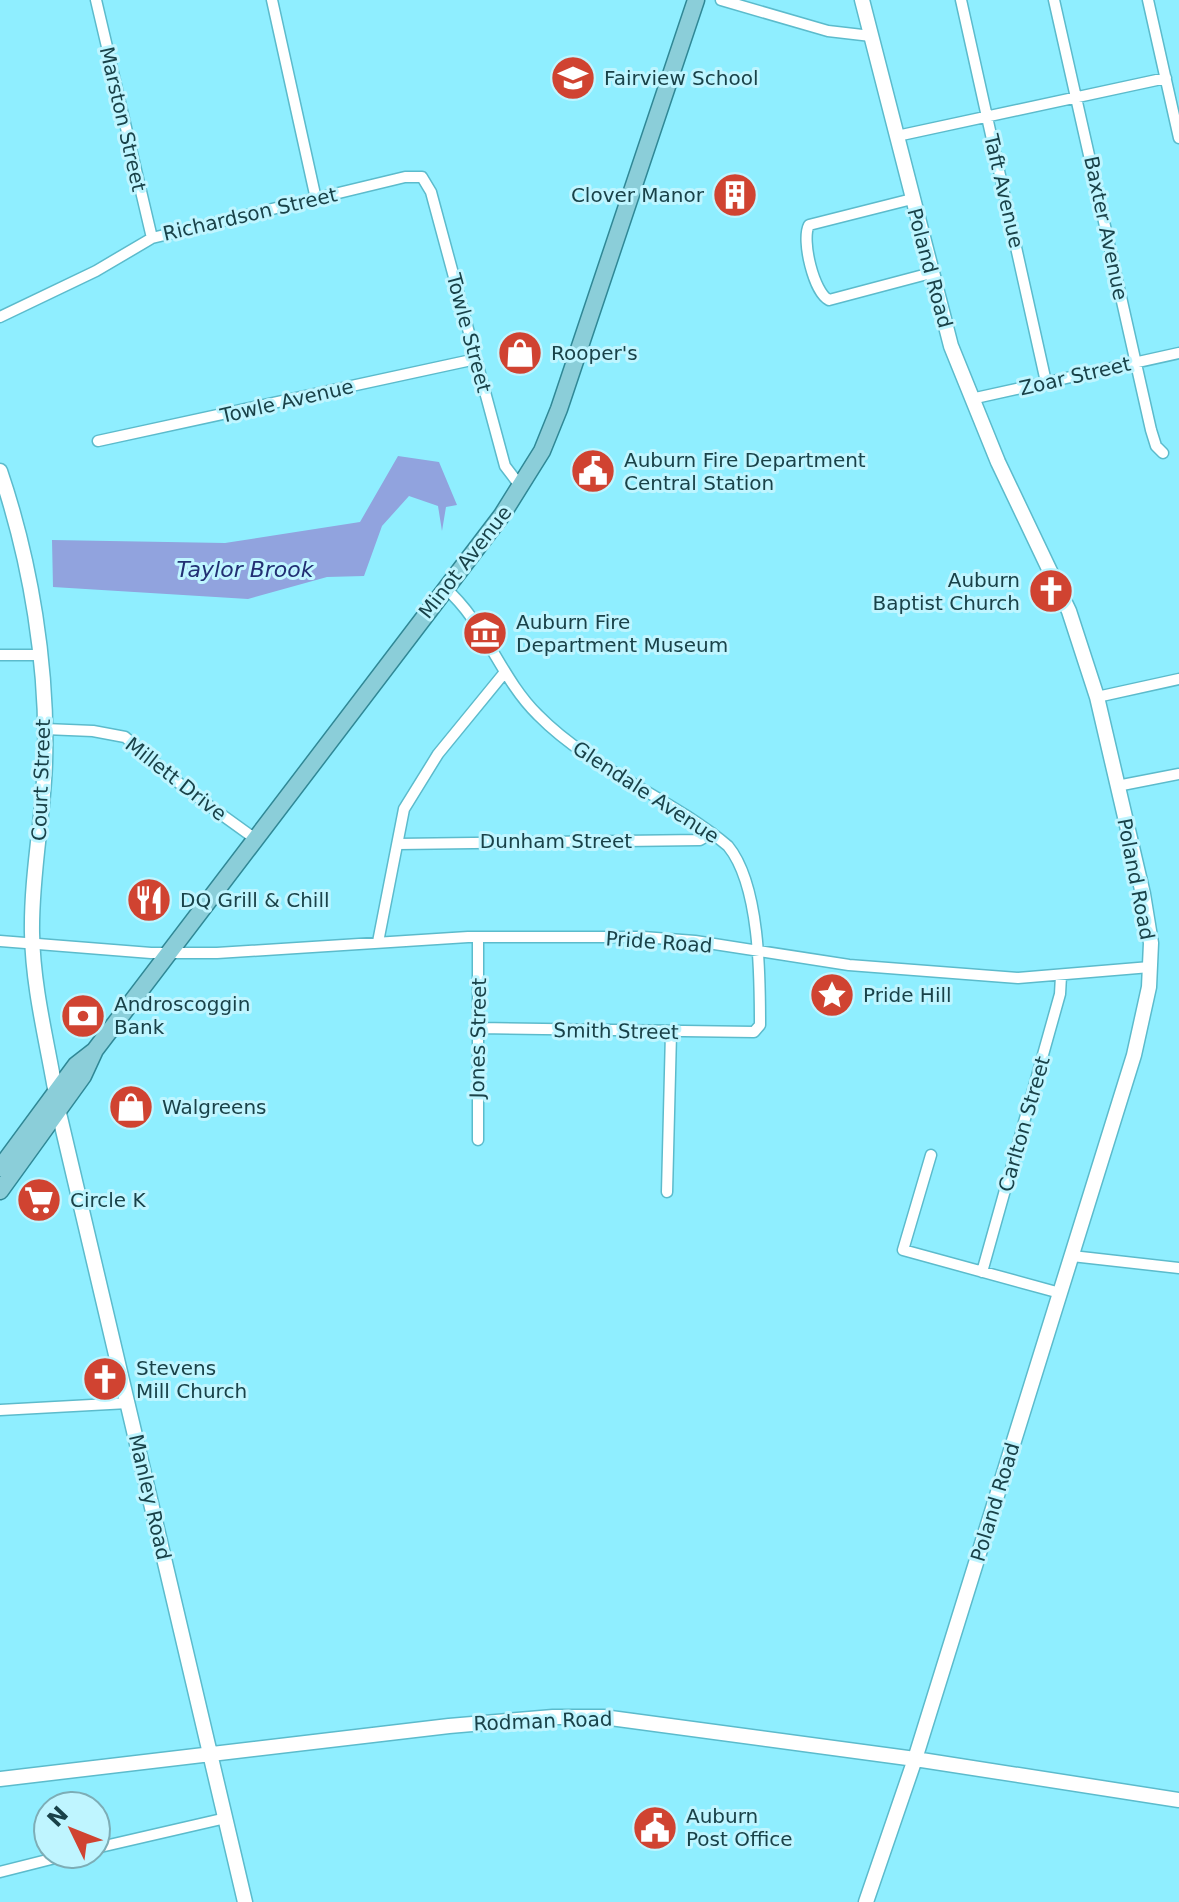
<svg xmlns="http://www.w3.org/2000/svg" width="1179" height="1902" font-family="'DejaVu Sans',sans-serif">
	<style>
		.water { fill: #91a3de }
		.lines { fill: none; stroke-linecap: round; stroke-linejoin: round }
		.street-casing { stroke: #5cbbcc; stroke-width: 13 }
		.secondary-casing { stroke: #5cbbcc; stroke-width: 17 }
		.primary-casing { stroke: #308896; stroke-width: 19 }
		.street { stroke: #fff; stroke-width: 10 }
		.secondary { stroke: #fff; stroke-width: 14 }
		.primary { stroke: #8bced9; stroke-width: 16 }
		.labels { text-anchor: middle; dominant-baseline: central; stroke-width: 6; stroke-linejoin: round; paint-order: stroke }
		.poi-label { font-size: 20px; fill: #194249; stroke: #bff5ff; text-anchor: start }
		.street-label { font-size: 20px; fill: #194249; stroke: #bff5ff }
		.water-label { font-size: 22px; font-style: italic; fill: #222f73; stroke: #bff5ff }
	</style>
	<rect width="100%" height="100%" fill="#8feeff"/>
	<path class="water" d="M398,456L439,462L457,505L446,507L442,531L438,506L409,496L382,526L364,576L327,577L248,599L53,587L52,540L225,543L360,522Z"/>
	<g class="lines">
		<g class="street-casing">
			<path id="street" d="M96,0L152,238
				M272,0L316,199
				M721,0L828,31L871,36
				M961,0L1046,382
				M1054,0L1151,430L1156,446L1163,453
				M1148,0L1179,138
				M897,136L1166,78
				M912,199L809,225C801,240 814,293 829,300L931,273
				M0,317L96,271L152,238L405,177H422L431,192L505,466L521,487
				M971,399L1179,353
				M98,441L476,359
				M445,588C485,622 500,678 538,715C592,770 670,797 728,846C760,885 760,976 760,1025L754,1032L479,1028
				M0,655H39
				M1097,697L1179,679
				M45,729L93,731L125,737L186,789L254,838
				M1117,786L1179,774
				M398,844L700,840L712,833
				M0,941L151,953H217L468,937H643L695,941L849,965L1018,978L1150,967
				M378,942L404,809L438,754L505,672
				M478,1140V937
				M931,1155L903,1250L1060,1293
				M667,1192L671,1033
				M1072,1256L1179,1268
				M982,1272L1060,994L1061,976
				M0,1410L128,1403
				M96,1848L226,1818
				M0,1872L71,1854"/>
		</g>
		<g class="secondary-casing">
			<path id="secondary" d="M862,0L951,346L998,462L1069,611L1097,697L1143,894L1151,943L1149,987L1134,1055L915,1759L866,1902
				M0,471C31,562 48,667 45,763C43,820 31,876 32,933C33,994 50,1052 59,1113L245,1902
				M0,1779L449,1726L553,1717H603L915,1759L1179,1800"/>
		</g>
		<g class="primary-casing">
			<path id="primary" d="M0,1168L76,1065L94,1051
				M0,1191L83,1076L95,1050L502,515L542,451L559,409L696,0"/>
		</g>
		<use href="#street" class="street"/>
		<use href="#secondary" class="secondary"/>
		<use href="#primary" class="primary"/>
	</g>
	<defs>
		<g id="school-disc" transform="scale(2.3)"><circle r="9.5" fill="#d04331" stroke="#bff5ff"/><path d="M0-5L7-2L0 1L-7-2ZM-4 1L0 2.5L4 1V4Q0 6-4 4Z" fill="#fff"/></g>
		<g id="building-disc" transform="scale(2.3)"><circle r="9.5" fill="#d04331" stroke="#bff5ff"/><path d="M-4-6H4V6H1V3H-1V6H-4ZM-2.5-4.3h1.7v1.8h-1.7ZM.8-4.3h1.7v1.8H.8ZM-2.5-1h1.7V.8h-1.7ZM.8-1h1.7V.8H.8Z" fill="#fff"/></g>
		<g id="shop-disc" transform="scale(2.3)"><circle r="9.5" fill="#d04331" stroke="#bff5ff"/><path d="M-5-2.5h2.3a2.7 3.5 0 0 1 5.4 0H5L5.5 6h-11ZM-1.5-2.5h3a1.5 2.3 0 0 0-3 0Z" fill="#fff"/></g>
		<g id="civic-disc" transform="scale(2.3)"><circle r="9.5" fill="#d04331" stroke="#bff5ff"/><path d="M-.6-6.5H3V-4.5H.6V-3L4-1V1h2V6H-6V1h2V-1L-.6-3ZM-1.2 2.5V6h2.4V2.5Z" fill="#fff"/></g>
		<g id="church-disc" transform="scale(2.3)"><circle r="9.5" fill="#d04331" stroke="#bff5ff"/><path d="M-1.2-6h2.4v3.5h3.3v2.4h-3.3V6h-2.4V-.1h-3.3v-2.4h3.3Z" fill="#fff"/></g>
		<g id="museum-disc" transform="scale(2.3)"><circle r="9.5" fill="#d04331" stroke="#bff5ff"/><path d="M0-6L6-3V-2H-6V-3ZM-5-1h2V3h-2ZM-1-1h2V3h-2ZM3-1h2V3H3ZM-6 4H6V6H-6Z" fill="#fff"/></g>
		<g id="restaurant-disc" transform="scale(2.3)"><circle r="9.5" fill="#d04331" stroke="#bff5ff"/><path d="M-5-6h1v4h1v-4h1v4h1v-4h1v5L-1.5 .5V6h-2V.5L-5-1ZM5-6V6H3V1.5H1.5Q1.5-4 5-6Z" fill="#fff"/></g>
		<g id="sight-disc" transform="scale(2.3)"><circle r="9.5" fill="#d04331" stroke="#bff5ff"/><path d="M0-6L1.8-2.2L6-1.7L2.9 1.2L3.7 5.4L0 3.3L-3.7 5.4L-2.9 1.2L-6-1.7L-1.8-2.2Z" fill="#fff"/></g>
		<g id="bank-disc" transform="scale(2.3)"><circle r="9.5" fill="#d04331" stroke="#bff5ff"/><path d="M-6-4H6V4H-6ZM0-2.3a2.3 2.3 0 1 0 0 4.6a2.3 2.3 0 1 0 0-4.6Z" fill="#fff"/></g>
		<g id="supermarket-disc" transform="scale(2.3)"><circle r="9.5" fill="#d04331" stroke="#bff5ff"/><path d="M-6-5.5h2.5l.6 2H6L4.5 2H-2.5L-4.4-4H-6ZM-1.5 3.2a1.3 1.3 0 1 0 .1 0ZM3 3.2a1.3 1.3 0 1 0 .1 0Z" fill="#fff"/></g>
	</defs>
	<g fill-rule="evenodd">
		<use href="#school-disc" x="573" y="78"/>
		<use href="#building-disc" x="735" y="195"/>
		<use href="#shop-disc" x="520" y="353"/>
		<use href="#civic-disc" x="593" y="471"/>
		<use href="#church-disc" x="1051" y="591"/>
		<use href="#museum-disc" x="485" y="633"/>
		<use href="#restaurant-disc" x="149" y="900"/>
		<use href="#sight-disc" x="832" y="995"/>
		<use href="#bank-disc" x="83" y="1016"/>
		<use href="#shop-disc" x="131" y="1107"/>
		<use href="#supermarket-disc" x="39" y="1200"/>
		<use href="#church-disc" x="105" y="1379"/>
		<use href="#civic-disc" x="655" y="1828"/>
	</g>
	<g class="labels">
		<g class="poi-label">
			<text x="604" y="78">Fairview School</text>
			<text x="704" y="195" text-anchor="end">Clover Manor</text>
			<text x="551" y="353">Rooper's</text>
			<text x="624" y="460">Auburn Fire Department<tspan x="624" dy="23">Central Station</tspan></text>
			<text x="1020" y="580" text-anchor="end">Auburn<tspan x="1020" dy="23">Baptist Church</tspan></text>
			<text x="516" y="622">Auburn Fire<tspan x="516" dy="23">Department Museum</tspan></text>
			<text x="180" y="900">DQ Grill &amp; Chill</text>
			<text x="863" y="995">Pride Hill</text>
			<text x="114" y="1004">Androscoggin<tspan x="114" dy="23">Bank</tspan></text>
			<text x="162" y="1107">Walgreens</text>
			<text x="70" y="1200">Circle K</text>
			<text x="136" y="1368">Stevens<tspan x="136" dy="23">Mill Church</tspan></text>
			<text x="686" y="1816">Auburn<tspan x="686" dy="23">Post Office</tspan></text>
		</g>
		<g class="street-label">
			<text transform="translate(123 119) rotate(77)">Marston Street</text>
			<text transform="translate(1004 191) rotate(77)">Taft Avenue</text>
			<text transform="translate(250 214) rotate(-13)">Richardson Street</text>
			<text transform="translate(1106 228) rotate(78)">Baxter Avenue</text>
			<text transform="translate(930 268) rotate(75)">Poland Road</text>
			<text transform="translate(469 333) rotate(75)">Towle Street</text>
			<text transform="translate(1075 376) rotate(-13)">Zoar Street</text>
			<text transform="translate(287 401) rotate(-13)">Towle Avenue</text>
			<text transform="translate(465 562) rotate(-52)">Minot Avenue</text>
			<text transform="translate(176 779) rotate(38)">Millett Drive</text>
			<text transform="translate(41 780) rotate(-88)">Court Street</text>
			<text transform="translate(646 792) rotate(33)">Glendale Avenue</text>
			<text x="556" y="841">Dunham Street</text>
			<text transform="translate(1136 879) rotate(79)">Poland Road</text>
			<text transform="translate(659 942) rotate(4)">Pride Road</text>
			<text transform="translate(616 1031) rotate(1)">Smith Street</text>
			<text transform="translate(478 1038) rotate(-89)">Jones Street</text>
			<text transform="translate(1024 1124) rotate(-74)">Carlton Street</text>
			<text transform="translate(150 1497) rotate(77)">Manley Road</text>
			<text transform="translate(995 1502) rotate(-73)">Poland Road</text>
			<text transform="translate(543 1721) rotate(-2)">Rodman Road</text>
		</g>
		<g class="water-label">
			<text x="245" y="569">Taylor Brook</text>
		</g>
	</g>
	<g transform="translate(72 1830) rotate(313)"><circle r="38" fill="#bff5ff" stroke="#7dadb6" stroke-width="2"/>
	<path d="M0-6L14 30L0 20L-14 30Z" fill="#d04331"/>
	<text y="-12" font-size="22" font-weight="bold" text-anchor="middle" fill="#194249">N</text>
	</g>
</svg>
